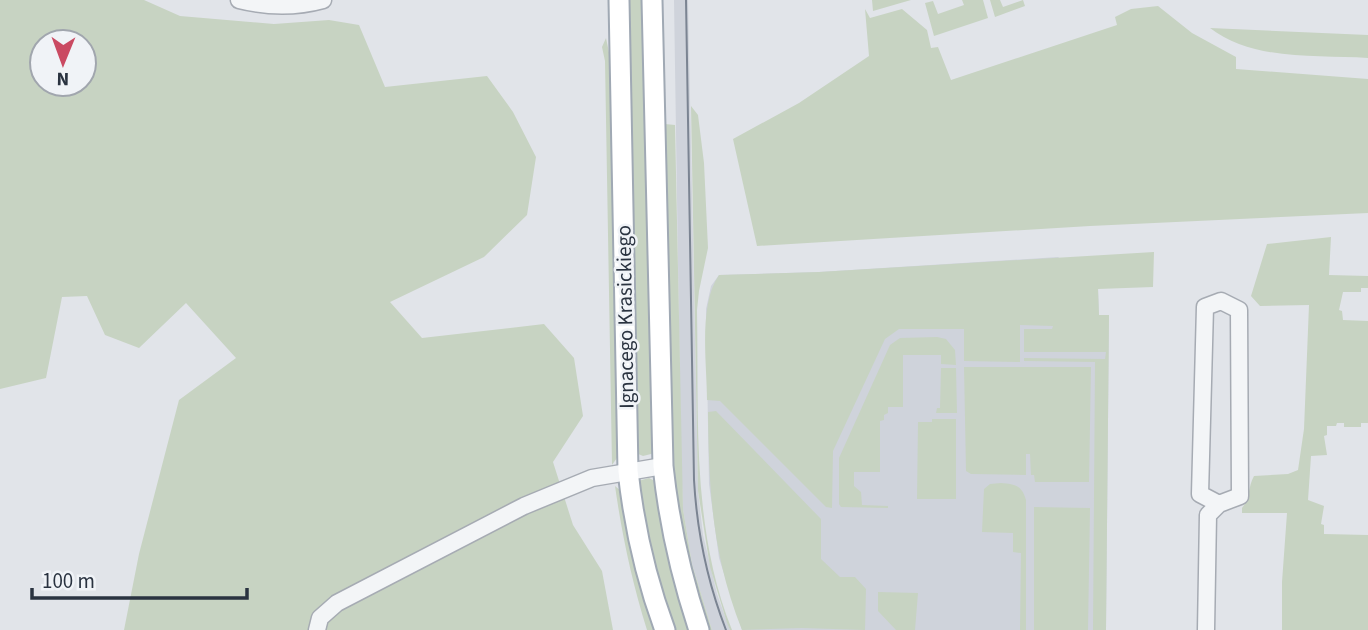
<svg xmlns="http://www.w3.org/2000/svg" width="1368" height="630" font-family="'Source Sans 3',sans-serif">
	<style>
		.built { fill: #cfd3db }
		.green { fill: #c7d3c2; fill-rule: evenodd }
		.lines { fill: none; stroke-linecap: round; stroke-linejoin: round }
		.minor-casing { stroke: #a6abb3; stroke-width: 19 }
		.major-casing { stroke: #a0a9b4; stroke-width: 23 }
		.minor { stroke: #f3f5f7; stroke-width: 16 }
		.major { stroke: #fff; stroke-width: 19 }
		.tram { stroke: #7b8492; stroke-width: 2 }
		.labels { text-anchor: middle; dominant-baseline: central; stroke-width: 5; stroke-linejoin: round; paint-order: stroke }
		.street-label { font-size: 21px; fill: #2a3340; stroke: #f0f3f7 }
	</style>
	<rect width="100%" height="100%" fill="#e1e4e9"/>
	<path class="built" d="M674,0H688L698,491L703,535L717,594L730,630H712L692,564L683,509L681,460Z
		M1058,257L1098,288L1099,315H1109L1106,630H742L719,558L709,484L706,309L711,286L719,275L819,272Z"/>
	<path class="green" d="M0,0H144L180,16L274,24L329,20L359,25L385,87L487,76L513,112L536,157L527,215L484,257L390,302L422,338L544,324L574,358L583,416L553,462L573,525L602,571L613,630H124L139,554L179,400L236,358L186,303L139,348L105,335L87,296L62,297L46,378L0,389ZM42,42H84V84H42Z
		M627,0H644L655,453L643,456L636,453Z
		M872,0H911L873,11Z
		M962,0H983L988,18L934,36L925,3L933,1L938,14L964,5Z
		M990,0H1000L1003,7L1023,0L1025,6L995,17Z
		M1158,6L1192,33L1236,57V69L1368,79V213L1090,226L757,246L733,139L799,103L869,56L865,9L870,18L902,9L927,30L931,48L938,47L951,80L1117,25L1115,17L1131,9Z
		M1210,28L1368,35V58C1317,55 1252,61 1210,28Z
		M606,38L611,62L619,455L612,465L605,61L602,47Z
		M691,106L698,115L704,163L708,248L699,291L697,310C699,418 691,528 732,630H730L727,623L710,567L698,491Z
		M665,124L675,125L683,509L692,564L712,630H708L690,576L672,475Z
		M1331,237L1329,275L1368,276V288H1361V292H1343L1339,310L1342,311L1343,320L1368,321V423H1361V427H1344V423H1337L1336,426H1327V435L1324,436L1327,455L1311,456L1308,500L1324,506L1321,524L1324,525V534L1368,535V630H1282V582L1287,513H1242V508C1250,499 1248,486 1254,476L1288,474L1298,470L1304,429L1309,305L1260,306L1251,296L1267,244Z
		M1154,252L1153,287L1098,289L1099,315H1109L1106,630H1093L1095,362L1024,361V358L1105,359L1106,352H1024V329H1052L1053,326L1020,325V362L964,361V329H899L885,339L833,451L832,508L826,507L720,401L707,400C707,364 698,305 719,275L819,272Z
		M937,337L946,339L955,350L956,365L941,364V355H903V407H888V413L884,415V420L880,421V472H854V486L861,492L862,505L888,506V508L841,507L839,504V458L890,345L900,338Z
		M964,367H1091L1089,482H1035L1034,475H1031L1030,454H1026V475L971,474L966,471Z
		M941,368H956L957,413H936L937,408H940Z
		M716,411L821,519V559L840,577H855L866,589L865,630L802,628L742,630C712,554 709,492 708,412Z
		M932,419H956V499H917L918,422H932Z
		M649,478L655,481L669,563L689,630H674C657,581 646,533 638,481Z
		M1001,483C1016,484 1022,486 1026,500V630H1020L1021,553L1013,552V533L982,532L984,489L990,484Z
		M615,486L621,491L633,557L655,630H647C632,582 622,535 615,486Z
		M1034,507L1090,508L1088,630H1034Z
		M878,592L918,593L915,630H896L878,611Z"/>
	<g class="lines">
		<g class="minor-casing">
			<path id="minor" d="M239,0C267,7 294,8 323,0
				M317,630L320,618L337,603L524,506L592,478L663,466
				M1206,630L1208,515L1219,504L1240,496L1239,310L1221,301L1205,307L1200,494L1219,504"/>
		</g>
		<g class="major-casing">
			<path id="major" d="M619,0L628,471C634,526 646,579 665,630
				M652,0L663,466C669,523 681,576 699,630"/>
		</g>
		<use href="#minor" class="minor"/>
		<use href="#major" class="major"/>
		<path class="tram" d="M686,0L694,480C697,532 707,581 726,630"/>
	</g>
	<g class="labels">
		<g class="street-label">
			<text transform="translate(625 317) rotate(-91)">Ignacego Krasickiego</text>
		</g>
	</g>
	<g transform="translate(63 63) rotate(181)"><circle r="33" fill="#f0f3f7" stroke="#a1a6ae" stroke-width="2"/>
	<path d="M0-5L12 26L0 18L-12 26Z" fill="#ca4a62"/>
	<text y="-10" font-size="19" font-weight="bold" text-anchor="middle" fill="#2a3340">N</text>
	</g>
	<path d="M32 588v10h215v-10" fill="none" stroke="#2a3340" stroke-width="3.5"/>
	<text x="42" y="588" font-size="21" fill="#2a3340" stroke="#f0f3f7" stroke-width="5" paint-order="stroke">100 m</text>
</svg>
